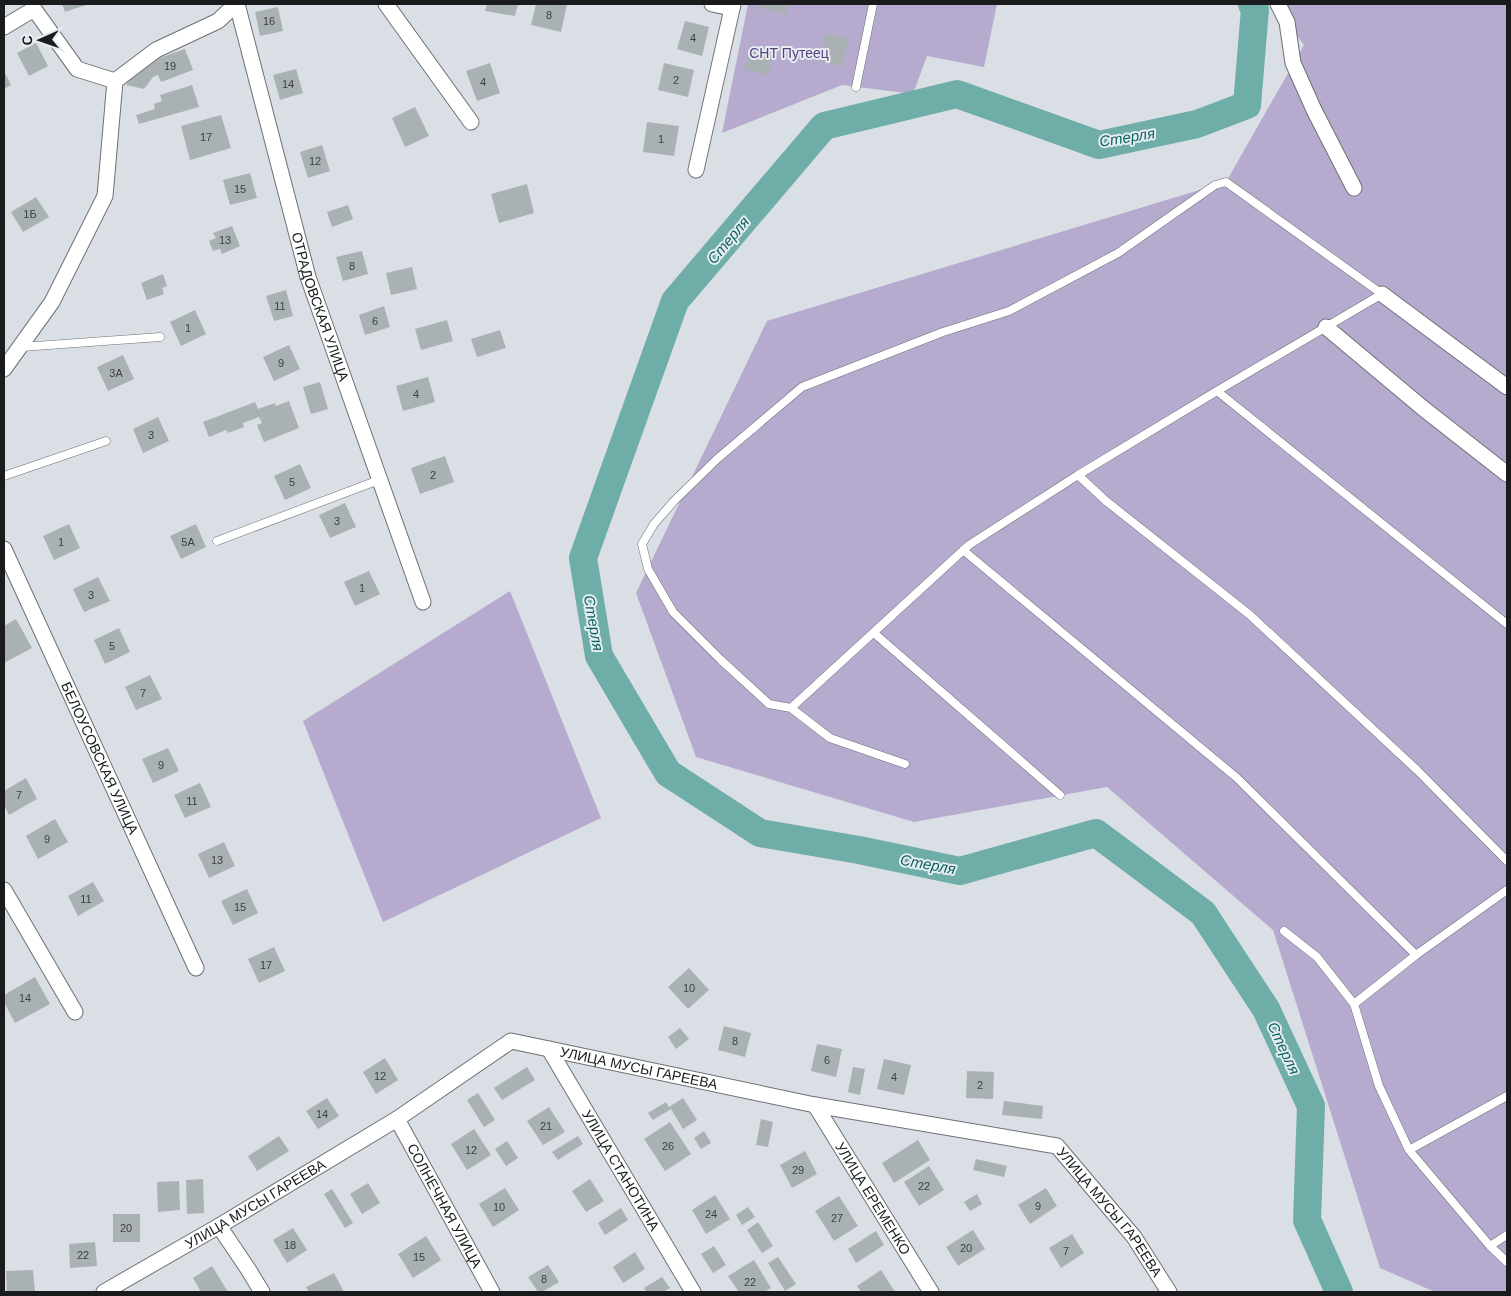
<svg xmlns="http://www.w3.org/2000/svg" width="1511" height="1296" font-family="Arial,sans-serif">
	<style>
		.green { fill: #b6abcf }
		.lines { fill: none; stroke-linecap: round; stroke-linejoin: round }
		.river { stroke: #6fada8; stroke-width: 28 }
		.building { fill: #aab1b4 }
		.lane-casing { stroke: #6c7175; stroke-width: 9 }
		.street-casing { stroke: #6c7175; stroke-width: 17 }
		.lane { stroke: #fff; stroke-width: 8 }
		.street { stroke: #fff; stroke-width: 15 }
		.labels { text-anchor: middle; dominant-baseline: central; stroke-width: 4; stroke-linejoin: round; paint-order: stroke }
		.number-label { font-size: 11px; fill: #3d4043 }
		.park-label { font-size: 14px; fill: #56427c; stroke: #e6ecf1 }
		.street-label { font-size: 14px; fill: #191b1d; stroke: #e6ecf1 }
		.water-label { font-size: 15px; font-style: italic; fill: #09635e; stroke: #e6ecf1 }
	</style>
	<rect width="100%" height="100%" fill="#d9dfe4"/>
	<path class="green" d="M748,4H997L984,67L927,56L913,94L842,85L722,133Z
		M1273,4H1507V1292H1435L1380,1268L1273,930L1107,787L914,822L696,757L636,593L767,321L1226,182L1304,45Z
		M510,591L601,818L383,922L303,721Z"/>
	<g class="lines">
		<path class="river" d="M1252,4L1255,9L1247,105L1197,124L1099,145L957,94L824,126L675,301L583,558L599,656L668,773L760,833L859,850L960,871L1096,833L1203,913L1266,1009L1311,1106L1307,1220L1339,1292"/>
	</g>
	<path class="building" d="M62,4H89L65,12Z
		M487,4H518L515,16L485,11Z
		M536,4H562L567,5L561,32L531,25Z
		M760,4H789L787,14L759,8Z
		M278,7L283,31L260,36L255,12Z
		M685,21L709,27L702,56L677,49Z
		M825,34L848,38L843,66L820,62Z
		M36,43L48,66L29,76L17,53Z
		M750,45L774,51L768,75L744,69Z
		M185,49L193,70L161,82L158,75L153,77L144,89L126,85L135,70L148,62Z
		M490,63L500,93L477,101L466,71Z
		M664,63L694,70L688,97L658,90Z
		M296,69L303,93L280,100L273,75Z
		M4,71L11,85L4,89Z
		M192,85L199,107L139,124L136,115L155,109L154,104L162,101L160,95Z
		M415,107L429,136L405,147L392,118Z
		M221,115L231,148L190,160L181,126Z
		M647,122L679,126L674,156L643,152Z
		M322,145L330,171L308,178L300,152Z
		M250,173L257,198L230,205L223,180Z
		M527,184L534,213L499,223L491,194Z
		M36,197L49,217L23,232L11,212Z
		M348,205L353,219L332,227L327,212Z
		M232,226L240,246L222,254L220,249L213,251L209,241L216,238L213,233Z
		M362,251L368,274L343,281L336,257Z
		M412,267L417,289L391,295L386,273Z
		M163,274L167,286L162,288L164,294L147,300L141,283Z
		M286,290L293,316L274,321L266,296Z
		M384,306L390,327L365,335L359,315Z
		M195,310L206,334L181,346L170,322Z
		M447,320L453,341L421,350L415,329Z
		M500,330L506,348L477,357L471,339Z
		M289,345L300,369L274,381L263,357Z
		M123,355L134,379L108,391L97,367Z
		M428,377L435,402L403,411L396,386Z
		M320,382L328,409L311,414L303,387Z
		M289,401L299,428L264,442L257,425L262,423L259,417L243,423L244,427L228,433L226,430L209,437L203,422L255,402L258,409L275,403L276,406Z
		M158,417L169,441L143,453L133,429Z
		M445,456L454,482L420,494L411,468Z
		M300,464L311,488L285,500L274,476Z
		M345,503L356,527L330,538L319,515Z
		M69,524L80,548L54,560L43,536Z
		M196,524L206,547L181,559L170,536Z
		M369,571L380,594L355,606L344,582Z
		M98,577L110,601L84,612L73,589Z
		M16,619L32,648L4,663V626Z
		M119,628L130,652L105,664L94,640Z
		M150,675L162,699L136,710L125,687Z
		M168,748L179,771L153,783L142,759Z
		M26,778L37,799L9,815L4,805V791Z
		M200,783L211,807L185,818L174,795Z
		M55,819L68,842L38,859L26,836Z
		M224,842L235,866L209,878L198,854Z
		M93,882L104,901L78,916L68,896Z
		M247,889L258,913L233,925L221,901Z
		M274,947L285,971L259,983L248,959Z
		M689,968L709,990L688,1009L668,987Z
		M35,977L50,1004L15,1023L4,1002V995Z
		M724,1026L751,1033L745,1057L718,1050Z
		M680,1028L689,1039L676,1049L668,1037Z
		M817,1044L842,1049L836,1077L811,1071Z
		M385,1058L398,1080L376,1094L363,1072Z
		M884,1059L911,1065L904,1095L877,1089Z
		M527,1067L535,1080L502,1100L494,1088Z
		M853,1067L865,1069L860,1095L848,1092Z
		M967,1071L994,1072L993,1099L966,1098Z
		M478,1093L495,1120L484,1127L467,1100Z
		M327,1098L339,1116L318,1129L306,1111Z
		M683,1098L697,1120L683,1129L671,1109L653,1120L648,1113L666,1102L669,1107Z
		M1004,1101L1043,1106L1042,1119L1002,1115Z
		M549,1107L565,1132L543,1145L527,1121Z
		M761,1119L773,1122L768,1147L756,1145Z
		M670,1122L691,1154L665,1171L644,1139Z
		M474,1129L491,1155L467,1170L451,1144Z
		M704,1131L711,1143L701,1149L694,1138Z
		M279,1136L289,1151L257,1171L248,1156Z
		M578,1136L583,1144L558,1160L552,1152Z
		M918,1140L930,1160L894,1183L882,1163Z
		M507,1141L518,1158L506,1166L495,1149Z
		M805,1151L817,1174L792,1188L780,1165Z
		M976,1159L1007,1166L1004,1177L973,1170Z
		M929,1166L944,1190L919,1206L904,1182Z
		M203,1179L204,1213L187,1214L186,1180Z
		M590,1179L604,1201L586,1212L572,1191Z
		M179,1181L180,1210L158,1212L157,1182Z
		M368,1183L380,1203L362,1214L350,1194Z
		M505,1188L519,1210L493,1227L479,1204Z
		M1046,1188L1057,1206L1030,1224L1018,1205Z
		M332,1189L353,1223L345,1228L324,1194Z
		M977,1194L982,1204L970,1211L964,1202Z
		M715,1195L730,1219L706,1234L692,1210Z
		M839,1196L858,1226L834,1241L815,1211Z
		M748,1207L755,1217L742,1225L736,1215Z
		M621,1208L628,1220L605,1235L598,1223Z
		M113,1214H140V1242H113Z
		M758,1222L773,1246L762,1253L747,1230Z
		M293,1228L307,1250L287,1263L273,1240Z
		M973,1230L985,1249L958,1266L946,1247Z
		M876,1231L884,1245L856,1263L848,1249Z
		M1072,1234L1084,1253L1061,1268L1049,1248Z
		M426,1236L441,1260L413,1278L398,1254Z
		M95,1242L97,1266L70,1268L69,1244Z
		M714,1246L726,1265L713,1273L701,1254Z
		M635,1252L645,1269L623,1283L613,1267Z
		M778,1257L796,1284L785,1291L768,1263Z
		M754,1260L771,1288L764,1292H739L728,1276Z
		M548,1265L559,1282L542,1292H538L528,1277Z
		M212,1266L228,1292H201L193,1278Z
		M33,1270L35,1292H7L6,1271Z
		M881,1270L895,1292H861L857,1286Z
		M334,1273L344,1292H309L306,1287Z
		M662,1277L670,1288L663,1292H647L644,1288Z"/>
	<g class="lines">
		<g class="lane-casing">
			<path id="lane" d="M856,87L873,4
				M21,347L160,337
				M1217,391L1507,624
				M1078,475L1106,501L1250,615L1417,770L1507,861
				M4,476L106,441
				M217,541L379,480
				M963,550L1237,778L1416,955
				M874,633L1060,795
				M791,708L769,704L721,660L673,612L648,569L642,544L654,524L674,501L717,459L802,387L943,332L1009,311L1118,253L1215,185L1226,182L1382,294L1217,391L1078,475L969,545L791,708L830,738L905,764
				M1507,890L1416,955L1354,1004L1379,1086L1409,1150L1490,1246L1507,1262
				M1284,931L1317,957L1354,1004
				M1409,1150L1507,1096
				M1490,1246L1507,1235"/>
		</g>
		<g class="street-casing">
			<g id="street">
				<path id="s1" d="M237,4L308,277L423,602"/>
				<path d="M386,4L471,122"/>
				<path d="M712,4L732,8"/>
				<path d="M1278,4L1287,22L1293,63L1314,110L1354,188"/>
				<path d="M4,27L34,9L77,69L115,81"/>
				<path d="M696,170L733,4"/>
				<path d="M1382,294L1507,387"/>
				<path d="M1326,327L1424,409L1507,474"/>
				<path d="M4,369L52,302L105,196L115,81L156,50L218,21L236,4"/>
				<path id="s2" d="M4,549L196,968"/>
				<path d="M4,890L75,1012"/>
				<path id="s3" d="M549,1049L693,1292"/>
				<path id="s4" d="M815,1105L931,1292"/>
				<path id="s5" d="M397,1119L492,1292"/>
				<path d="M219,1226L248,1269L262,1292"/>
				<path id="s6" d="M104,1292L219,1226L397,1119L511,1041L815,1105L1057,1146L1134,1237L1169,1292"/>
			</g>
		</g>
		<use href="#lane" class="lane"/>
		<use href="#street" class="street"/>
	</g>
	<g class="labels">
		<g class="number-label">
			<text x="549" y="15">8</text>
			<text x="269" y="21">16</text>
			<text x="693" y="38">4</text>
			<text x="170" y="66">19</text>
			<text x="676" y="80">2</text>
			<text x="483" y="82">4</text>
			<text x="288" y="84">14</text>
			<text x="206" y="137">17</text>
			<text x="661" y="139">1</text>
			<text x="315" y="161">12</text>
			<text x="240" y="189">15</text>
			<text x="30" y="214">1Б</text>
			<text x="225" y="240">13</text>
			<text x="352" y="266">8</text>
			<text x="280" y="306">11</text>
			<text x="375" y="321">6</text>
			<text x="188" y="328">1</text>
			<text x="281" y="363">9</text>
			<text x="116" y="373">3А</text>
			<text x="416" y="394">4</text>
			<text x="151" y="435">3</text>
			<text x="433" y="475">2</text>
			<text x="292" y="482">5</text>
			<text x="337" y="521">3</text>
			<text x="61" y="542">1</text>
			<text x="188" y="542">5А</text>
			<text x="362" y="588">1</text>
			<text x="91" y="595">3</text>
			<text x="112" y="646">5</text>
			<text x="143" y="693">7</text>
			<text x="161" y="765">9</text>
			<text x="19" y="795">7</text>
			<text x="192" y="801">11</text>
			<text x="47" y="839">9</text>
			<text x="217" y="860">13</text>
			<text x="86" y="899">11</text>
			<text x="240" y="907">15</text>
			<text x="266" y="965">17</text>
			<text x="689" y="988">10</text>
			<text x="25" y="998">14</text>
			<text x="735" y="1041">8</text>
			<text x="827" y="1060">6</text>
			<text x="380" y="1076">12</text>
			<text x="894" y="1077">4</text>
			<text x="980" y="1085">2</text>
			<text x="322" y="1114">14</text>
			<text x="546" y="1126">21</text>
			<text x="668" y="1146">26</text>
			<text x="471" y="1150">12</text>
			<text x="798" y="1170">29</text>
			<text x="924" y="1186">22</text>
			<text x="1038" y="1206">9</text>
			<text x="499" y="1207">10</text>
			<text x="711" y="1214">24</text>
			<text x="837" y="1218">27</text>
			<text x="126" y="1228">20</text>
			<text x="290" y="1245">18</text>
			<text x="966" y="1248">20</text>
			<text x="1066" y="1251">7</text>
			<text x="83" y="1255">22</text>
			<text x="419" y="1257">15</text>
			<text x="544" y="1279">8</text>
			<text x="750" y="1282">22</text>
		</g>
		<g class="park-label">
			<text x="789" y="53">СНТ Путеец</text>
		</g>
		<g class="street-label">
			<text stroke="none"><textPath href="#s1" startOffset="314">ОТРАДОВСКАЯ УЛИЦА</textPath></text>
			<text stroke="none"><textPath href="#s2" startOffset="230">БЕЛОУСОВСКАЯ УЛИЦА</textPath></text>
			<text stroke="none"><textPath href="#s6" startOffset="609">УЛИЦА МУСЫ ГАРЕЕВА</textPath></text>
			<text stroke="none"><textPath href="#s3" startOffset="141">УЛИЦА СТАНОТИНА</textPath></text>
			<text stroke="none"><textPath href="#s4" startOffset="110">УЛИЦА ЕРЕМЕНКО</textPath></text>
			<text stroke="none"><textPath href="#s6" startOffset="175">УЛИЦА МУСЫ ГАРЕЕВА</textPath></text>
			<text stroke="none"><textPath href="#s5" startOffset="99">СОЛНЕЧНАЯ УЛИЦА</textPath></text>
			<text stroke="none"><textPath href="#s6" startOffset="1119">УЛИЦА МУСЫ ГАРЕЕВА</textPath></text>
		</g>
		<g class="water-label">
			<text transform="translate(1127 137) rotate(-9)">Стерля</text>
			<text transform="translate(728 240) rotate(-50)">Стерля</text>
			<text transform="translate(594 623) rotate(80)">Стерля</text>
			<text transform="translate(928 864) rotate(10)">Стерля</text>
			<text transform="translate(1284 1048) rotate(65)">Стерля</text>
		</g>
	</g>
	<rect width="1511" height="1296" fill="none" stroke="#191b1d" stroke-width="10"/>
	<g transform="translate(40 40) rotate(268)" stroke="#e6ecf1" stroke-width="4" paint-order="stroke">
	<path d="M0-4L9 19L0 12L-9 19Z" fill="#191b1d"/>
	<text y="-8" font-size="14" font-weight="bold" text-anchor="middle" fill="#191b1d">С</text>
	</g>
</svg>
